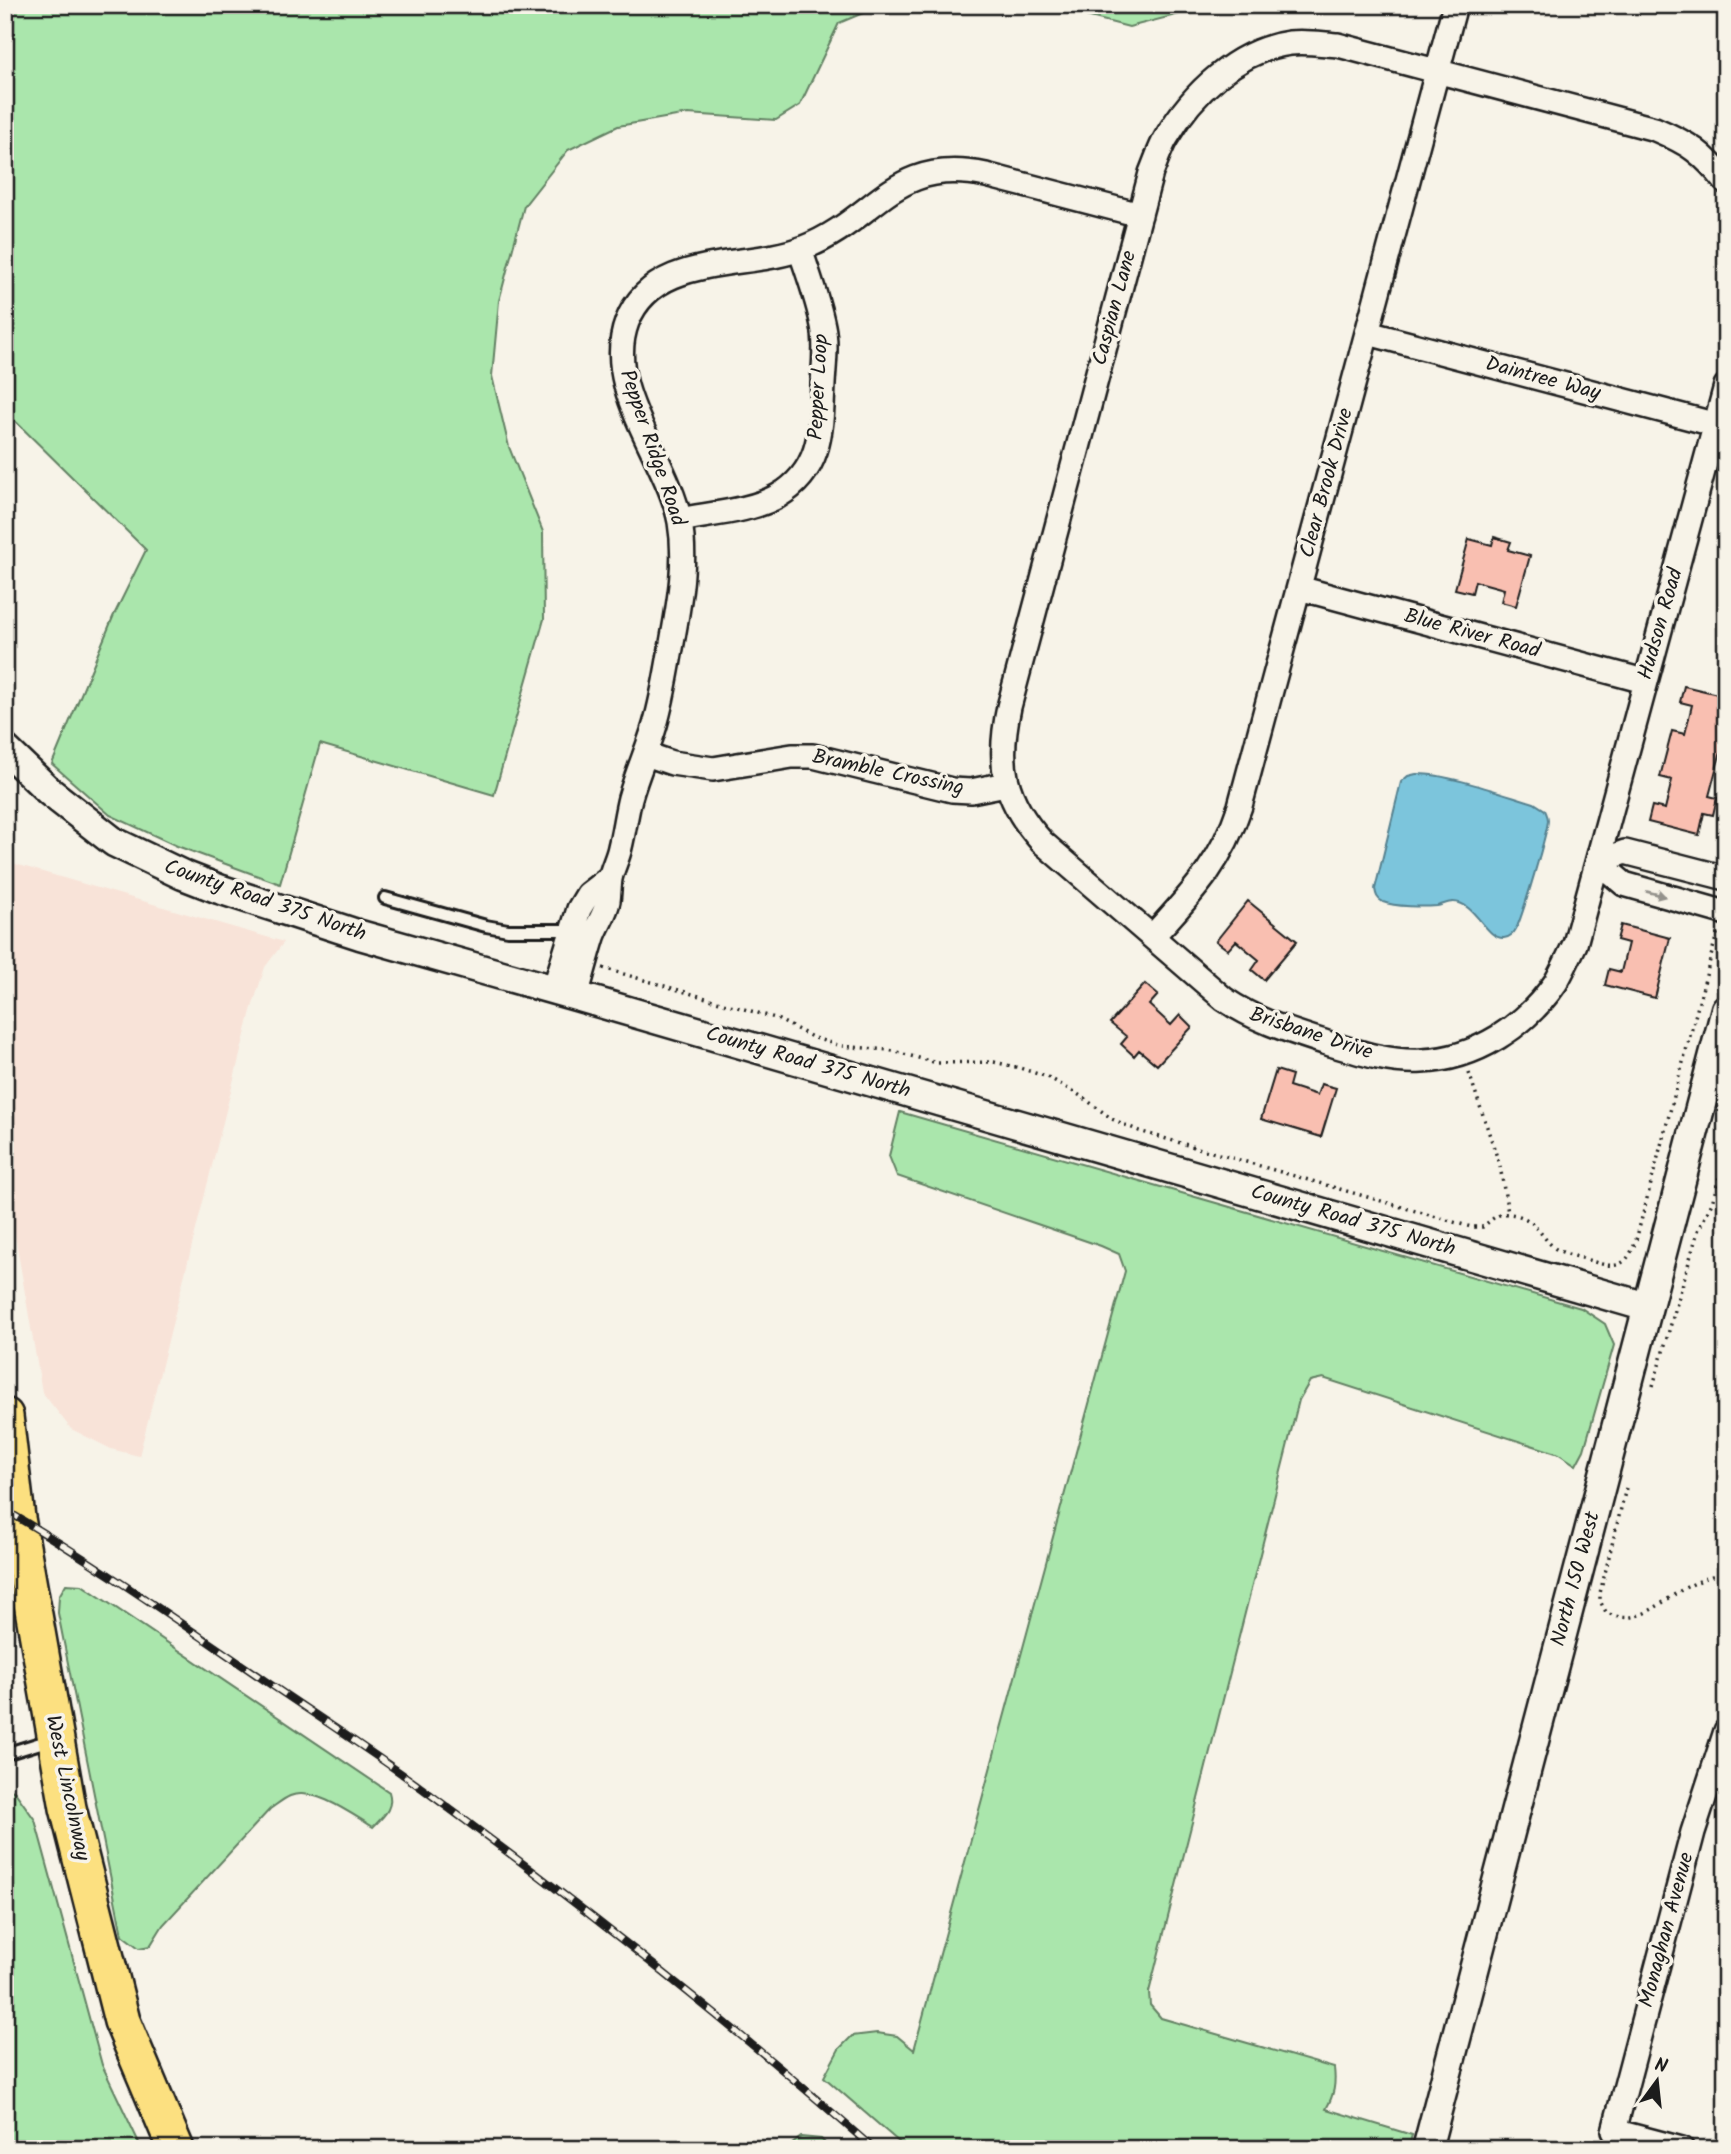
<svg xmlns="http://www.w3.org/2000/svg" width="1731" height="2154" font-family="Kalam,sans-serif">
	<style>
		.built { fill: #f8e3d8 }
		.green { fill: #aae6ac; stroke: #638164; stroke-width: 2 }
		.water { fill: #7cc5dc; stroke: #56818f; stroke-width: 2 }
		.building { fill: #f9bfb1; stroke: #1c1c1c; stroke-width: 2 }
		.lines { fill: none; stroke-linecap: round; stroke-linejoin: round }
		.service-casing { stroke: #1c1c1c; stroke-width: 16 }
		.minor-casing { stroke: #1c1c1c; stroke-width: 28 }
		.tertiary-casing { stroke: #1c1c1c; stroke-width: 33 }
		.primary-casing { stroke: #1c1c1c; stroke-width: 40 }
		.path { stroke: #1c1c1c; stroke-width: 3.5; stroke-dasharray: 2 5; stroke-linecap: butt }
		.service { stroke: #f7f3e8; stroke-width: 10 }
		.minor { stroke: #f7f3e8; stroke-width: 23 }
		.tertiary { stroke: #f7f3e8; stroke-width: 28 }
		.primary { stroke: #fce080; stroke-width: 35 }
		.rail-casing { stroke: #1c1c1c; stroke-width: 8 }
		.rail { stroke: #f7f3e8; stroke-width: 5; stroke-dasharray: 16; stroke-linecap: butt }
		.oneway { fill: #94928c }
		.labels { text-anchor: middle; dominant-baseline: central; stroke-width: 7; stroke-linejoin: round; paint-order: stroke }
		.street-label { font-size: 21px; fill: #1c1c1c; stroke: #f7f3e8 }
	</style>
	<rect width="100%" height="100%" fill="#f7f3e8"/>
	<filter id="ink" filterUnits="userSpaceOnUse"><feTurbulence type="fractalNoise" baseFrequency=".0143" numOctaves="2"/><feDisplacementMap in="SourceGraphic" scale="14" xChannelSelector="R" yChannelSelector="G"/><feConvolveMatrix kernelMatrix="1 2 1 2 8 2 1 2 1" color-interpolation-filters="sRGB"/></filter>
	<g filter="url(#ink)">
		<path class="built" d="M5,861L284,942L265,967L251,1011L139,1456L111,1449L71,1429L42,1392L5,1177Z"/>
		<path class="green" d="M5,5H882L839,23L800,105L776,120L688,114L618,126L568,150L524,206L499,301L492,376L509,447L543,532L544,619L494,795L320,744L280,884L177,846L110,815L52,764L113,617L146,550L5,411Z
			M1034,5H1189L1184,13L1129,27L1051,7Z
			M900,1112L1581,1308L1605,1324L1614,1345L1584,1450L1576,1465L1559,1454L1323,1378L1310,1381L1299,1400L1149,1992L1150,2005L1161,2018L1334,2068C1336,2084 1334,2095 1326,2109L1412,2135L1408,2149H907L824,2077L839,2049L852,2036L877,2033L897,2036L914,2050L1125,1271L1119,1254L1101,1246L897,1176L889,1156Z
			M66,1584L82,1585L389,1792C394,1808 384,1816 373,1827C353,1815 314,1786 290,1796C283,1799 276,1805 270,1809L163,1925L150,1946L139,1948L122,1935L58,1613L59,1596Z
			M5,1787L15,1792L35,1820L102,2065L142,2149H5Z
			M801,2137L821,2139L831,2149H786Z"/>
		<path class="water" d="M1416,774C1446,773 1504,794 1534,803L1545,810C1546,813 1548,816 1548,820C1548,830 1522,918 1516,929C1514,933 1509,938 1504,938C1485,939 1476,902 1453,902C1448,902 1442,905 1437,906C1424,907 1395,907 1383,902C1377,899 1376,895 1375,889L1401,782L1408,776Z"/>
		<path class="building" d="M1494,537L1511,542L1508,550L1530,556L1516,606L1501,602L1504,589L1475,581L1472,593L1455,589L1469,539L1492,545Z
			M1684,686L1726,696V732L1709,796L1717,798L1713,815L1704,813L1699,835L1648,822L1652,806L1665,809L1672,780L1660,777L1672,731L1685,734L1692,705L1680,702Z
			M1248,901L1297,941L1264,980L1252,970L1259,960L1236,941L1228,950L1216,941Z
			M1621,925L1670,938L1655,998L1605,985L1609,969L1621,972L1628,943L1617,940Z
			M1145,984L1158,995L1149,1005L1171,1025L1180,1015L1192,1027L1157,1065L1139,1050L1134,1056L1121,1044L1127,1037L1110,1023Z
			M1276,1070L1292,1075L1289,1086L1317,1095L1321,1084L1336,1088L1321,1137L1261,1119Z"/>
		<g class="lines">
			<g class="service-casing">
				<path id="service" d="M385,898L486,926L508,930H574
					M5,1754L50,1740"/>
			</g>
			<g class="minor-casing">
				<path id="minor" d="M1726,182C1702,152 1690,144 1655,129L1338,45C1323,44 1305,41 1290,43C1237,50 1192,93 1166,138C1160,148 1156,161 1151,173L1009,707C997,763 1003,799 1042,842L1224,999C1256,1021 1290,1031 1327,1043C1357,1052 1390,1063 1422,1061C1476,1059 1526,1026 1556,982C1563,970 1569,956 1575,944L1726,386
					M1368,333L1717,425
					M680,520C709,514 752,511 778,496C822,470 821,430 823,384C824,365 827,345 823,326C818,300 808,274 800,249
					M1299,588L1644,681
					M646,754L672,763L713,769L792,756H813L952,790L971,791L1006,784
					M1598,862L1624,884L1726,913
					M1598,862L1625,852L1726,878
					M1152,937C1192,893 1221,864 1240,806L1455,5
					M554,990L579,909L588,894L610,877
					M576,996C582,976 587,956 593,937C597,925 606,913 608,901C609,894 609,886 610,879C612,868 618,858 620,847C624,831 626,814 630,798C637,773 648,749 655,725C663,698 667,670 672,643C679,603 687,563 680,522C668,458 602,388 627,322C654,252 746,270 803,248C878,219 892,156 986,175L1140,215
					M1682,2149L1614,2131L1693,1832L1726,1731"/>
			</g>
			<g class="tertiary-casing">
				<path id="tertiary" d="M5,749L50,792L114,842L183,875L219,889L360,935L576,996L1647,1307
					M1427,2149L1726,1009"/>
			</g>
			<g class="primary-casing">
				<path id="primary" d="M5,1416L17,1518L68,1808L122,2021L176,2149"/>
			</g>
			<path class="path" d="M603,968L775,1018L814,1038L841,1046L889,1050L937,1063L994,1062L1020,1068L1050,1078L1084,1098L1112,1119L1139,1131L1471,1227H1483C1494,1217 1500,1211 1516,1215C1538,1221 1540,1237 1556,1249C1563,1253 1574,1256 1582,1258C1610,1267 1625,1274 1636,1240L1718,930
				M1469,1073L1500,1166L1508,1213
				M1653,1386L1698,1231L1712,1203L1726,1152
				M1626,1488L1600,1593V1601L1606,1612C1636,1629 1660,1602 1685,1588C1698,1581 1712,1576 1726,1571"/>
			<use href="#service" class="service"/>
			<use href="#minor" class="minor"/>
			<use href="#tertiary" class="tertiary"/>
			<use href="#primary" class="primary"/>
			<g class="rail-casing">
				<path id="rail" d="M5,1510C94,1562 179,1622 264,1680C314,1714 366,1748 416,1784C573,1899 728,2020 874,2149"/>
			</g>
			<use href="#rail" class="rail"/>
		</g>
		<defs><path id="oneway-solid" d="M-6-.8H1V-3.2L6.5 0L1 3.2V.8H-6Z" transform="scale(1.75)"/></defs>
		<use class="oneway" href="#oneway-solid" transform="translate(1656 894) rotate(15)"/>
	</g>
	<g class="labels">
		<g class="street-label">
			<text transform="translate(1115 308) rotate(-75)">Caspian Lane</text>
			<text transform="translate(1543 379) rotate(15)">Daintree Way</text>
			<text transform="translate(819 387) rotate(-87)">Pepper Loop</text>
			<text transform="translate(652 448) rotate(71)">Pepper Ridge Road</text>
			<text transform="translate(1327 483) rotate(-75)">Clear Brook Drive</text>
			<text transform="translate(1661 624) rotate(-74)">Hudson Road</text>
			<text transform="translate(1472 634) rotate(15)">Blue River Road</text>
			<text transform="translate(888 773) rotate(12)">Bramble Crossing</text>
			<text transform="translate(265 901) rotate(19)">County Road 375 North</text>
			<text transform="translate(1311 1034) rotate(18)">Brisbane Drive</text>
			<text transform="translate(808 1063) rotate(16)">County Road 375 North</text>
			<text transform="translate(1353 1221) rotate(16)">County Road 375 North</text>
			<text transform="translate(1576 1579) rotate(-75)">North 150 West</text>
			<text transform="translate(67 1788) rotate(78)">West Lincolnway</text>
			<text transform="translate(1667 1930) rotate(-75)">Monaghan Avenue</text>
		</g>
	</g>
	<rect width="1731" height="2154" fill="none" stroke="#f7f3e8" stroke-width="28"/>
	<rect x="14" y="14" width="1703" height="2126" fill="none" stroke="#1c1c1c" stroke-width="2.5" filter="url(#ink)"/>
	<g transform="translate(1657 2081) rotate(15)" stroke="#f7f3e8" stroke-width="5" paint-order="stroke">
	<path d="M0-5L12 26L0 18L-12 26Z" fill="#1c1c1c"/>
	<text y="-10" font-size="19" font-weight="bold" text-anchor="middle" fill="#1c1c1c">N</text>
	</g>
</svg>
